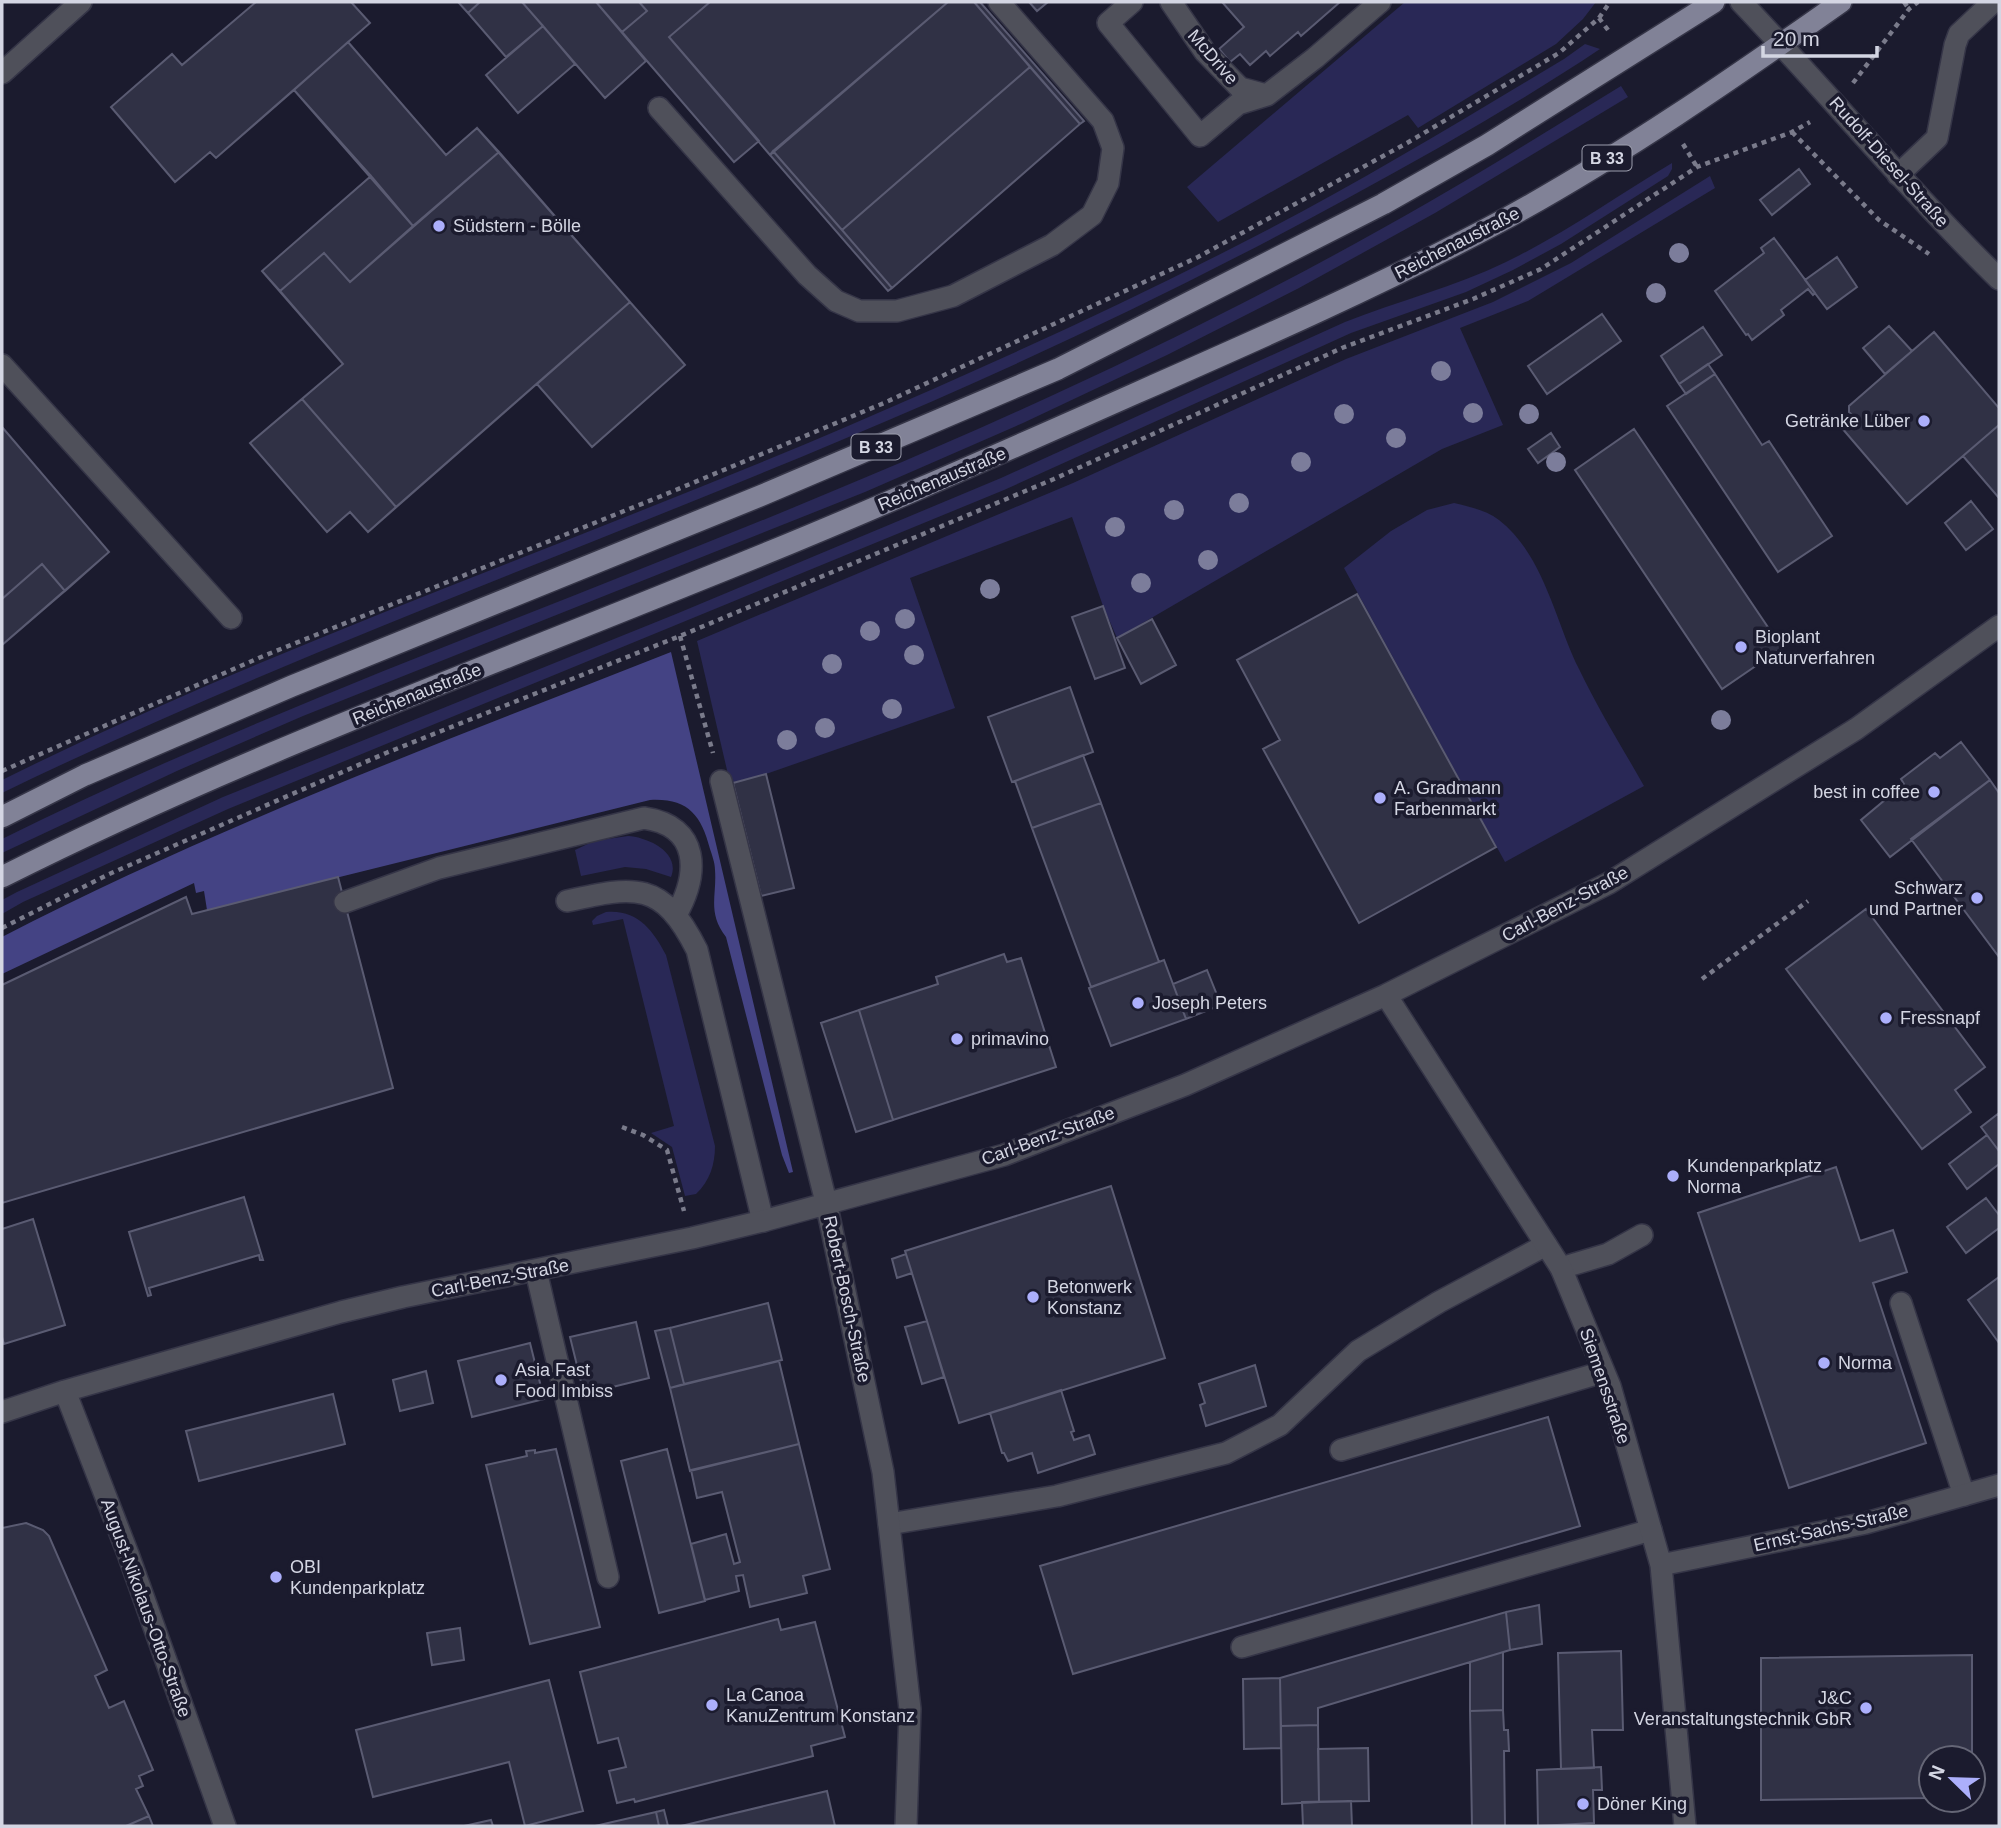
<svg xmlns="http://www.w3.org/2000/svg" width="2001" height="1828" font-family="Arial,sans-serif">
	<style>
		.green { fill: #292856 }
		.forest { fill: #444384 }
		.building { fill: #303145; stroke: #5a5b72; stroke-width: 2 }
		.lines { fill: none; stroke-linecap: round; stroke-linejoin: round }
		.lane-casing { stroke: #353547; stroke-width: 24 }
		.street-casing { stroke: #353547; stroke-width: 24 }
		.primary-casing { stroke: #353547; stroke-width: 24 }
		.path { stroke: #7a7b8b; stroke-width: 4.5; stroke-dasharray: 5 5; stroke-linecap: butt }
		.lane { stroke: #4f505a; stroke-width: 21 }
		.street { stroke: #4f505a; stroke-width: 21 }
		.primary { stroke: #818297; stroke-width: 21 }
		.tree { fill: #7c7d9b }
		.poi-dot { fill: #acaffb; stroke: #1b1b2e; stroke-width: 2.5 }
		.labels { text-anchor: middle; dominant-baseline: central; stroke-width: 7; stroke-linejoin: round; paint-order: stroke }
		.shield { fill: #1b1b2e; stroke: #9c9ead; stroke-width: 2 }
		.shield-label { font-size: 16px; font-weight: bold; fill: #d4d6e3 }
		.street-label { font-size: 18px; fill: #d4d6e3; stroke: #1b1b2e }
		.poi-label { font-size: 18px; fill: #d4d6e3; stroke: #1b1b2e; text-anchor: start }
	</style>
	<rect width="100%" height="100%" fill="#1b1b2e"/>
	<path class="green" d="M1405,2H1596L1583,19L1556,44L1418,128L1408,115L1218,222L1187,187Z
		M1585,44L1600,49C1519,103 1434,151 1348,198C1185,287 1016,367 844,439C564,557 276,660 2,793V780C276,644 567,546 848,426C980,369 1112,310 1240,244C1351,188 1457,123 1564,59Z
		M1621,86L1628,97L1435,213L1299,288L1167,355L1023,423L865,492L303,716L179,770L2,853V839C281,701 577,600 864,478C1057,397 1247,307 1429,202C1494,165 1557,125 1621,86Z
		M1672,163V169L1668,176L1561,244L1513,270L1466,292L1351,333L1004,490L228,809L23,902L2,914V900L17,892L223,797L676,614L1001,478L1345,322C1398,301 1454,287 1506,262C1564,234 1617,196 1672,163Z
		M1710,176L1715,188L1528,301L1460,328L1503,425L1442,449L1117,638L1103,606L1072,517L910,578L955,708L766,774L730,783L697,641L1073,483L1346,359L1493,302L1571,263Z
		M1454,503C1470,507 1486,510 1499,520C1544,555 1555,621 1579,669C1598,709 1622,747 1644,786L1505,862L1344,568L1391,531L1427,510Z
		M628,836C647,837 681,852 671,877L646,869L625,867L581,876L575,850L594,841Z
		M606,912C637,909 653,930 666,955L715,1146C715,1164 710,1181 696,1194L685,1196L672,1147L651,1133L674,1126L623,919L593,925L592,921L597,916Z"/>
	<path class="forest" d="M671,652L793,1172L789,1173L782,1155L726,937C707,912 717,896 715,870C715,863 712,855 710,849C701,814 687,798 650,800L207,910L204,891L196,893L194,883L2,974V937C217,826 445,741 671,652Z"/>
	<path class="building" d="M256,2H351L370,23L216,158L210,152L175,182L111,107L172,54L182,65Z
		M256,2H351L370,23L348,42L446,155L477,128L630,302L368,532L350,512L327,532L250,443L343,364L262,271L371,176L294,90L216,158L210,152L175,182L111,107L172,54L182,65Z
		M458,2H480L468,13Z
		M480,2H522L543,26L506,57L468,13Z
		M522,2H596L646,61L605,98Z
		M596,2H639L647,11L622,32Z
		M639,2H710L669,37L759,141L734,162L622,32L647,11Z
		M710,2H948L770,155L669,37Z
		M948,2H974L1030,67L842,230L773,151Z
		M974,2H980L1084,121L1080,124Z
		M1029,2H1048L1037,11Z
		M1222,2H1340L1301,36L1298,32L1270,56L1266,51L1250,65L1240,54L1230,62L1219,49L1244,27Z
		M543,26L575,64L518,113L486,75Z
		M348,42L446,155L477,128L499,152L413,226L294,90Z
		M1030,67L1080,124L892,288L842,230Z
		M773,151L842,230L892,288L888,291L770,155Z
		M499,152L630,302L396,507L302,399L343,364L280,291L324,253L350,282Z
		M1799,169L1810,184L1772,215L1760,200Z
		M371,176L413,226L350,282L324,253L280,291L262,271Z
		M1774,238L1815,293L1813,295L1808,289L1781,310L1784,315L1752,340L1748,334L1746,335L1715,291L1764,253L1761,248Z
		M1837,257L1857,287L1827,309L1805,280Z
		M630,302L685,365L592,447L537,384Z
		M1602,314L1621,341L1547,394L1528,366Z
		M1889,326L1912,351L1885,374L1863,348Z
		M1703,327L1722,355L1679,384L1661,356Z
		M1934,332L1999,408V425L1907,504L1841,427L1853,416L1849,412V406Z
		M1708,364L1715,374L1686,394L1679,384Z
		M1715,374L1762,445L1769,441L1832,536L1778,572L1667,406Z
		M302,399L396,507L368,532L350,512L327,532L250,443Z
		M1999,425V498L1963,456Z
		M2,427L109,552L65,591L42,564L2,599Z
		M2,427L109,552L2,645Z
		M1634,429L1782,648L1722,689L1575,470Z
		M1551,433L1560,447L1538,463L1528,449Z
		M1971,501L1993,529L1966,550L1945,523Z
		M42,564L65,591L2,645V599Z
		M1357,594L1496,847L1359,923L1263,749L1280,740L1237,660Z
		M1103,606L1125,668L1095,679L1072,617Z
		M1152,619L1176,665L1141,684L1117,638Z
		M1070,687L1093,752L1012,782L988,717Z
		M1961,742L1990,780L1890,857L1861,820L1904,784L1901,779L1935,753L1940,758Z
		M1083,755L1101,803L1032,828L1015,781Z
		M766,774L794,888L761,896L733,783Z
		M1990,780L1999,793V957L1911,839Z
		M1101,803L1159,962L1091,987L1032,828Z
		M338,877L393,1088L2,1203V985L186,897L192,914Z
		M1866,909L1985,1067L1955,1090L1971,1112L1922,1149L1786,969Z
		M1004,954L1007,962L1021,958L1056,1067L893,1120L859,1010L938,984L936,977Z
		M1164,960L1186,1019L1111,1046L1089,988Z
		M1207,970L1221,1005L1186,1019L1173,984Z
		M859,1010L893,1120L856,1132L821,1023Z
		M1999,1113V1151L1981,1127Z
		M1987,1135L1999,1151V1164L1967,1189L1949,1164Z
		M1836,1167L1860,1241L1893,1230L1907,1272L1873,1283L1926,1443L1789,1488L1698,1213Z
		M1111,1186L1165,1358L959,1423L905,1251Z
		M244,1197L263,1260H260L259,1255L149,1288L151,1295L148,1296L129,1232Z
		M1986,1198L1999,1215V1228L1966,1253L1947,1227Z
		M33,1219L65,1325L4,1344L2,1337V1229Z
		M906,1254L912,1273L897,1278L892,1259Z
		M1999,1277V1343L1968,1300Z
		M768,1303L782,1360L684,1384L670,1328Z
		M927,1321L944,1377L922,1384L905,1327Z
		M636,1322L649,1378L584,1394L570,1337Z
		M670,1328L684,1384L670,1388L655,1331Z
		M530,1343L544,1399L472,1417L458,1361Z
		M779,1361L799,1444L690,1471L670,1388Z
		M1255,1365L1266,1406L1206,1426L1200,1405L1205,1403L1199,1384Z
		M426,1371L433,1403L400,1411L393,1380Z
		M1061,1390L1074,1431L1071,1432L1074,1440L1089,1435L1095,1454L1038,1473L1032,1453L1008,1461L1004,1453H1002L990,1413Z
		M333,1394L345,1444L199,1481L186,1431Z
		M1548,1417L1580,1526L1073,1674L1040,1566Z
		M799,1444L830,1569L803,1576L807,1593L750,1607L743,1575L736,1576L739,1591L705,1600L691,1544L726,1534L734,1564L740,1562L722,1492L697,1498L691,1470Z
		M556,1449L600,1627L530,1644L486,1465L527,1456L526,1451L535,1450V1453Z
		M667,1449L705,1601L659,1613L621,1461Z
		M26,1523L43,1530L49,1536L107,1670L95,1676L109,1708L124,1701L153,1770L139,1776L143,1786L136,1789L149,1816L126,1826H2V1528Z
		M1539,1605L1542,1644L1510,1650L1506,1612Z
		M1506,1612L1510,1650L1318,1708V1725L1281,1726L1280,1678Z
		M778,1619L781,1630L815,1622L845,1737L811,1746L813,1756L635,1802L634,1799L617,1803L609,1771L626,1767L618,1738L598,1743L580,1672Z
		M460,1628L464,1660L432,1665L427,1633Z
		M1621,1651L1623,1730H1592L1594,1768L1561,1769L1558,1653Z
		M1503,1652V1710L1470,1711V1662Z
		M1972,1655V1758H1931V1798L1761,1800V1658Z
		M1280,1678L1281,1748L1244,1749L1243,1679Z
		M549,1680L583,1811L525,1826L509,1762L373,1797L356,1730Z
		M1503,1710L1504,1730H1508L1509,1751H1504L1505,1826H1472L1470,1711Z
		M1318,1725L1319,1802L1282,1804L1281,1726Z
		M1368,1748L1369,1801L1319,1802L1318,1749Z
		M1601,1767L1602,1790H1593L1594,1823L1538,1826L1537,1770Z
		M827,1791L835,1826H681Z
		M1351,1801L1352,1826H1303L1302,1802Z
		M664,1810L668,1826H659L656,1812Z
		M656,1812L659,1826H595Z
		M149,1816L153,1826H126Z
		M491,1820L493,1826H464Z"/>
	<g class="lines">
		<g class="lane-casing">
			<path id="lane" d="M1132,2L1108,23L1200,136L1238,104L1267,95L1315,58L1380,2
				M1171,2L1205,52L1240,88L1266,95
				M659,108L807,275L836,301L859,311H897L953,296L1052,245L1092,215L1108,183L1113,148L1103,121L999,2
				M1898,175L1937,138L1955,45L1959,34L1993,2
				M2,365L231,618
				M567,901C635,886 662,880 697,950L763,1221
				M345,902L439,868L644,818C701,826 699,874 676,915
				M1561,1268L1608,1254L1642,1235
				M536,1271L608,1577
				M1901,1303L1964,1495
				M1341,1450L1603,1372
				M889,1524L1057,1496L1226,1453L1280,1425L1358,1351L1439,1302L1546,1245
				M1242,1647L1651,1530"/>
		</g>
		<g class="street-casing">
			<path id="street" d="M1741,2C1828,93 1909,191 1999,279
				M2,73L81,2
				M721,781L826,1202L883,1472L910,1709L906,1826
				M1386,995L1561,1268L1610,1386L1661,1565L1685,1826
				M65,1391L128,1554L225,1826
				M2,1412L65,1391L341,1312L403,1297L692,1238L763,1221L1004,1155L1185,1085L1386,995L1609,883L1856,729L1999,626
				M1661,1565L1866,1523L1999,1485"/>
		</g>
		<g class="primary-casing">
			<path id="primary" d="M2,817L85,775L292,686L760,496L1058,369L1383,204L1487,145L1714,2
				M2,877C228,763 466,675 700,580C846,522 990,458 1134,394C1259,339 1384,284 1505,219C1622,155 1732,79 1841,2"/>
		</g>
		<path class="path" d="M1904,2L1909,9
			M1599,18L1611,34
			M1853,83L1909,9L1918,2
			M1792,132L1879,220L1929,254
			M1683,144L1697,167
			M680,636L713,753
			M2,771L261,657L659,497L884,403L1198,257L1407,143L1559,53L1599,18L1610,2
			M2,928L107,875L386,753L680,636L1054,479L1342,348L1473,299L1541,269L1697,167L1792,132L1810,122
			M1702,979L1808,901
			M622,1127L643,1135L667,1150L684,1211"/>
		<use href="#lane" class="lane"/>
		<use href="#street" class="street"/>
		<use href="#primary" class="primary"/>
	</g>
	<g class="tree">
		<circle cx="1679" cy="253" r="10"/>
		<circle cx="1656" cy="293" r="10"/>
		<circle cx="1441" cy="371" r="10"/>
		<circle cx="1473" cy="413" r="10"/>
		<circle cx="1344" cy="414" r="10"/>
		<circle cx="1529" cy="414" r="10"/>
		<circle cx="1396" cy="438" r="10"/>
		<circle cx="1301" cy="462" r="10"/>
		<circle cx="1556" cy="462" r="10"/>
		<circle cx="1239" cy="503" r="10"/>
		<circle cx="1174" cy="510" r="10"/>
		<circle cx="1115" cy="527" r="10"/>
		<circle cx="1208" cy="560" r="10"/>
		<circle cx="1141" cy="583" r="10"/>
		<circle cx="990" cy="589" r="10"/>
		<circle cx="905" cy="619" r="10"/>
		<circle cx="870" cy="631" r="10"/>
		<circle cx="914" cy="655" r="10"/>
		<circle cx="832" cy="664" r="10"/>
		<circle cx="892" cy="709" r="10"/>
		<circle cx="1721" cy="720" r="10"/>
		<circle cx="825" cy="728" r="10"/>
		<circle cx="787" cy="740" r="10"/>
	</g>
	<g class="poi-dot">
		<circle cx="439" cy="226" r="7"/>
		<circle cx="1924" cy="421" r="7"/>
		<circle cx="1741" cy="647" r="7"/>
		<circle cx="1934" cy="792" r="7"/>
		<circle cx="1380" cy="798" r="7"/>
		<circle cx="1977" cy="898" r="7"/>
		<circle cx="1138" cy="1003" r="7"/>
		<circle cx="1886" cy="1018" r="7"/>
		<circle cx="957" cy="1039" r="7"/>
		<circle cx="1673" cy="1176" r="7"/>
		<circle cx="1033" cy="1297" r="7"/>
		<circle cx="1824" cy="1363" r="7"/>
		<circle cx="501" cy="1380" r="7"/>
		<circle cx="276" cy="1577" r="7"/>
		<circle cx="712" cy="1705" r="7"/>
		<circle cx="1866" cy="1708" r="7"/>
		<circle cx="1583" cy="1804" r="7"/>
	</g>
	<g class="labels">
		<g class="shield">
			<rect x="1582.5" y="145.5" width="49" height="25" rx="5"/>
			<rect x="851.5" y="434.5" width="49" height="25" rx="5"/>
		</g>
		<g class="shield-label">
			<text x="1607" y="158">B 33</text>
			<text x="876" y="447">B 33</text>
		</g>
		<g class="street-label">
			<text transform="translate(1213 57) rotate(49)">McDrive</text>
			<text transform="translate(1889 162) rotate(48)">Rudolf-Diesel-Straße</text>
			<text transform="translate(1457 243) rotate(-27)">Reichenaustraße</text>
			<text transform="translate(942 479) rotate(-23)">Reichenaustraße</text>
			<text transform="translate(417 694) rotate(-22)">Reichenaustraße</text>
			<text transform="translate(1565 904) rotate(-28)">Carl-Benz-Straße</text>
			<text transform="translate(1048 1136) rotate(-20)">Carl-Benz-Straße</text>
			<text transform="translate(500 1278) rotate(-11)">Carl-Benz-Straße</text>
			<text transform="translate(847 1299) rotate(78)">Robert-Bosch-Straße</text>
			<text transform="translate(1605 1386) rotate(71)">Siemensstraße</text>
			<text transform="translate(1831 1528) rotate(-13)">Ernst-Sachs-Straße</text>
			<text transform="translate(146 1608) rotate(70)">August-Nikolaus-Otto-Straße</text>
		</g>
		<g class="poi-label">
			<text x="453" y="226">Südstern - Bölle</text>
			<text x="1910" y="421" text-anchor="end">Getränke Lüber</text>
			<text x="1755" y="637">Bioplant<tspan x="1755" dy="21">Naturverfahren</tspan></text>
			<text x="1394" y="788">A. Gradmann<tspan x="1394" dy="21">Farbenmarkt</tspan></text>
			<text x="1920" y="792" text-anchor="end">best in coffee</text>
			<text x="1963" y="888" text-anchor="end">Schwarz<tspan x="1963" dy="21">und Partner</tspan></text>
			<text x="1152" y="1003">Joseph Peters</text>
			<text x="1900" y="1018">Fressnapf</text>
			<text x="971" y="1039">primavino</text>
			<text x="1687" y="1166">Kundenparkplatz<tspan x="1687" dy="21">Norma</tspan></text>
			<text x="1047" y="1287">Betonwerk<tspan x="1047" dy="21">Konstanz</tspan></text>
			<text x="1838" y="1363">Norma</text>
			<text x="515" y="1370">Asia Fast<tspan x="515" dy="21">Food Imbiss</tspan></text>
			<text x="290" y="1567">OBI<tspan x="290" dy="21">Kundenparkplatz</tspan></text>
			<text x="726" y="1695">La Canoa<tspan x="726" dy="21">KanuZentrum Konstanz</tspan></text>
			<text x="1852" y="1698" text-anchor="end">J&amp;C<tspan x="1852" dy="21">Veranstaltungstechnik GbR</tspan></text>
			<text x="1597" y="1804">Döner King</text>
		</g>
	</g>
	<rect width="2001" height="1828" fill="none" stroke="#d4d6e3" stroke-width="7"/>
	<g transform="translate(1952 1779) rotate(293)"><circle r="33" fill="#1b1b2e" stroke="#656676" stroke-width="2"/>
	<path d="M0-5L12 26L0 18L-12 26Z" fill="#acaffb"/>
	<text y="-10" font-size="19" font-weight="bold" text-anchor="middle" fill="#d4d6e3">N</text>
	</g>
	<path d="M1763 46v10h114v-10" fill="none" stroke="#d4d6e3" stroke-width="3.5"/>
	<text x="1773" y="46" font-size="21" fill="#d4d6e3" stroke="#1b1b2e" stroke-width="5" paint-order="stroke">20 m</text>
</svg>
